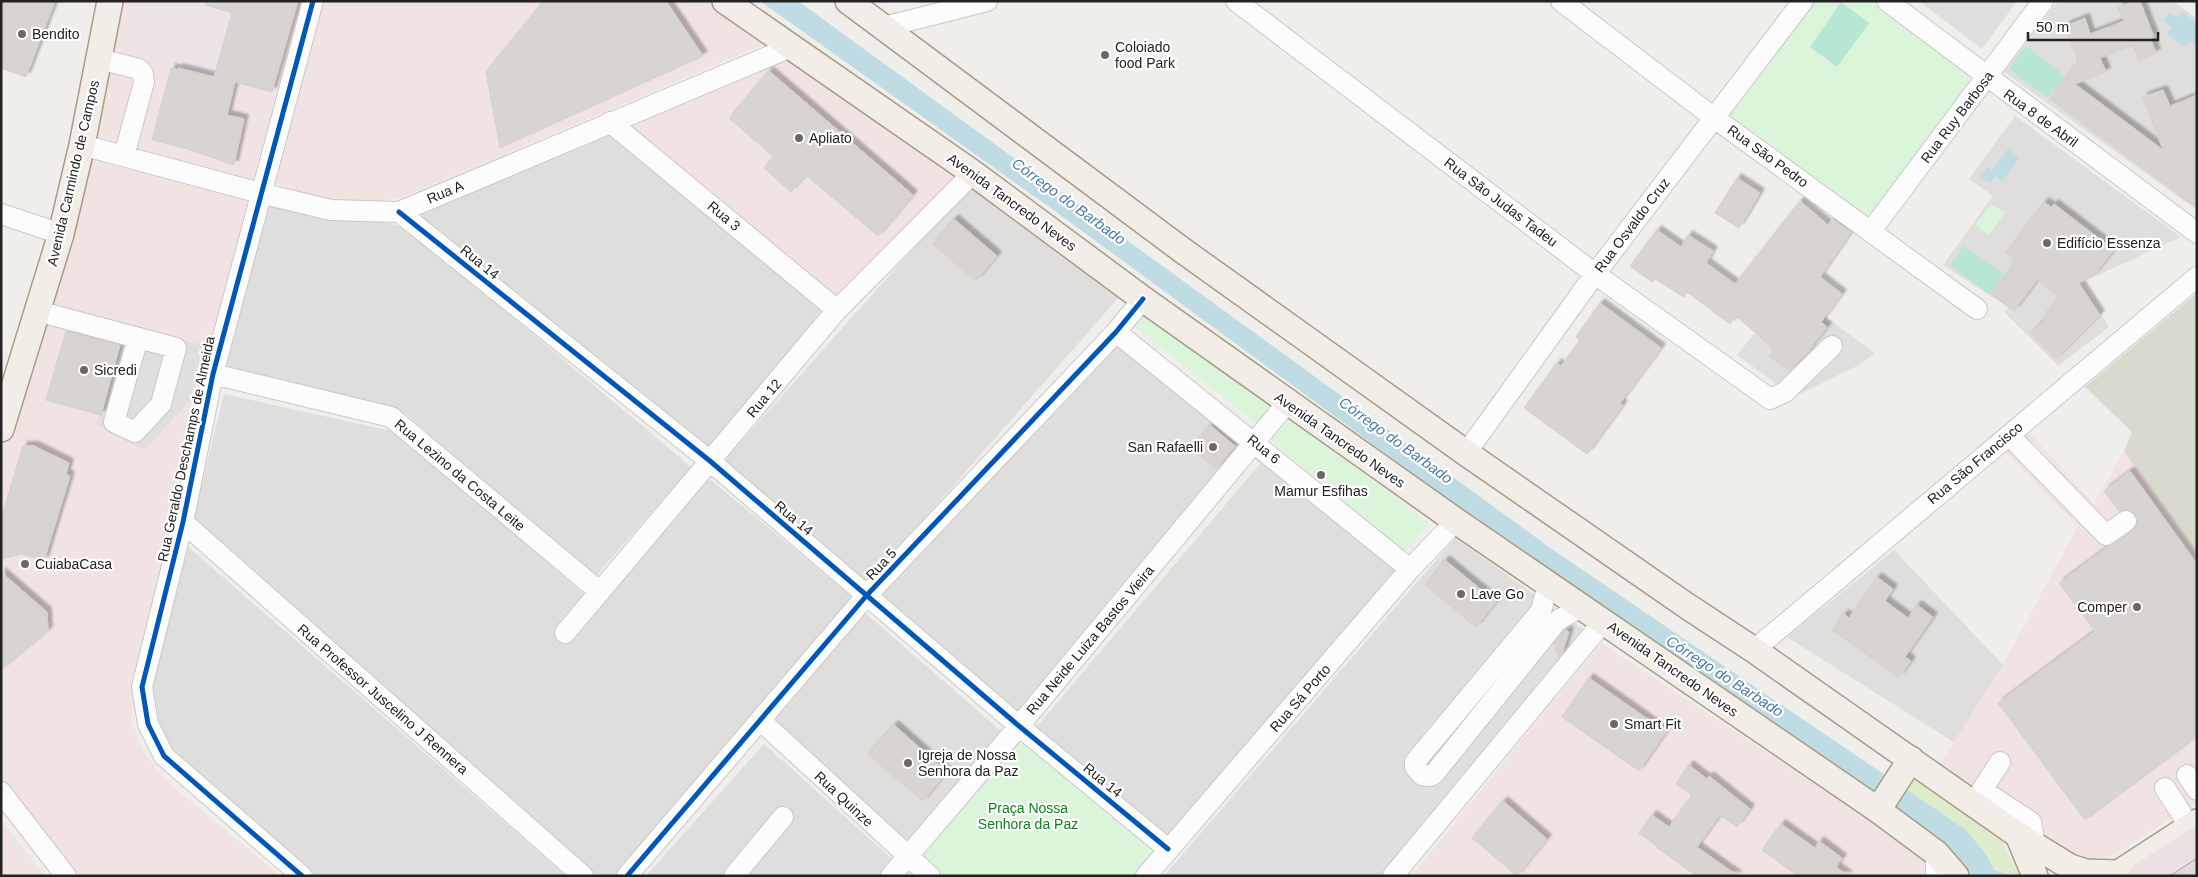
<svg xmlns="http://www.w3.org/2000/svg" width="2198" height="877" font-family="Arial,sans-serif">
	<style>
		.residential { fill: #dfdedc }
		.commercial { fill: #f1e3e1 }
		.industrial { fill: #ede4e9 }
		.construction { fill: #d9d9cd }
		.grass { fill: #ddeccb }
		.park { fill: #daf5da }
		.pitch { fill: #b7e6d2 }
		.parking { fill: #e0dfde }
		.water { fill: #bfdbe3 }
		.pier { fill: #dedddd }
		.building { fill: #d7d4d2; stroke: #d3d0cc; filter: url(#shadow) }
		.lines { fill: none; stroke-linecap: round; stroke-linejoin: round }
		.minor-casing { stroke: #c9c8c7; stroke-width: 22 }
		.major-casing { stroke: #a79c86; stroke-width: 28 }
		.highway-casing { stroke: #c5a2ac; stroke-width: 30 }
		.minor { stroke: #fdfcfc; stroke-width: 20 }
		.major { stroke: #f3ede7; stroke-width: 25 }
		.highway { stroke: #ece0e2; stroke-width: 28 }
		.cycleway-casing { stroke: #fff; stroke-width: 8 }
		.cycleway { stroke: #0057b8; stroke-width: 5 }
		.poi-dot { fill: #6a6968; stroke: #fff; stroke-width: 2 }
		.labels { text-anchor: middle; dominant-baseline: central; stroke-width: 4.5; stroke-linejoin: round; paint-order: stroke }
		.poi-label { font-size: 14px; fill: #222; stroke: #fff; text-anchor: start }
		.street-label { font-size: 14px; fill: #222; stroke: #fff }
		.park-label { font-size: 14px; fill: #0c8416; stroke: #fff }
		.water-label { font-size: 15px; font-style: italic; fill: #4a7aab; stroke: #fff }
	</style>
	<defs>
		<filter id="shadow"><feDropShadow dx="4.5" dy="-4.5" stdDeviation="1" flood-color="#0004"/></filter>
	</defs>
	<rect width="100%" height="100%" fill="#f0eeeb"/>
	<path class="residential" d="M1919,1H2017L1982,49Z
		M2058,1H2173L2197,19V210L2004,72Z
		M2015,116L2181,237L2081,283L2109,327L2058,366L2004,312L2009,308L1943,265L1993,196L1969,179Z
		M609,131L828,312L707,451L414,211Z
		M970,185L1120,296L865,586L722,463Z
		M268,203L377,218L409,230L691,467L594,578L405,413L224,369Z
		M1790,290L1874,353L1861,364L1794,397L1737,355Z
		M1117,340L1241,442L1016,714L881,596Z
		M224,394L396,432L592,601L707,477L856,600L618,876H596L462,755L192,524Z
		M1261,463L1399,569L1165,840L1033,731Z
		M1455,538L1587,632L1387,876H1164Z
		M186,545L566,876H311L173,757L151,710L154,677Z
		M1894,550L2003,665L1955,743L1787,637Z
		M865,613L1001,731L906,843L774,721Z
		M764,744L894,861L880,876H646Z"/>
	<path class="commercial" d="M116,1H302L252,183L89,138Z
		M323,1H710L770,42L406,196L371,204L318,199L271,182Z
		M788,55L957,173L838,300L624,123Z
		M87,156L251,198L138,678L131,719L141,748L162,777L280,876H73L1,782V450Z
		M2029,432L2094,504L2124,451L2197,553V803L2111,856L2092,858L2077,856L1937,768L2003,665L2078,526L2005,453Z
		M1601,643L1846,805L1937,861L1945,876H1411Z
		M1,820L45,876H1Z"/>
	<path class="industrial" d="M133,1H190L291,30L272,92L123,54Z"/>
	<path class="construction" d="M2197,293V553L2124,451L2132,432L2085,387Z"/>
	<path class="grass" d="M1915,780H1922L1963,809L2002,842L2020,876L1994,870L1979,845L1917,797L1903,817C1927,834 1958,849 1972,876H1961L1890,809Z"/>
	<path class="park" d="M1810,1H1870L1972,77L1865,222L1724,117Z
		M1991,204L2005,213L1989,235L1975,225Z
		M1145,309L1281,404L1260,427L1132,324Z
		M1291,419L1429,523L1405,553L1271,440Z
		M1021,731L1160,850L1138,876H943L917,854Z"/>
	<path class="pitch" d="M1841,2L1869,23L1837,67L1810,47Z
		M2026,46L2065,76L2048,98L2009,69Z
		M1964,246L2003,274L1989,294L1950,265Z"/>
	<path class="parking" d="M126,325L203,345L190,401L144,450L96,425L99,415H101Z
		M1516,593L1559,625L1552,634L1557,651L1564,650L1563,659L1383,869L1323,816L1397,733L1437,683Z"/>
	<path class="water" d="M760,1H798L1556,552L1966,830L1987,856L1994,870L2013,876H1972L1968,868L1949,849L1441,494L1048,206Z
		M2169,12L2177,18L2182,12L2197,23L2196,45L2190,41L2185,47L2167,34L2172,28L2163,21Z
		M2008,149L2019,158L2002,181L1995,176L1990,183L1980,176L1988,166L1992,170Z"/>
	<path class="pier" d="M2197,831V876H2129Z"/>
	<path class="building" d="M1,1H55L26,77L1,68Z
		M206,1H298L272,92L235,82L227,115L244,119L234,165L188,149L152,140L171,68L178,70V68L214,77L232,13L205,5Z
		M544,1H666L703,56L500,148L486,72Z
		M2133,1H2140L2154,37L2150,38L2156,53L2139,60L2133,45L2100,58L2106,72L2075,84L2163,150L2143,97L2163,90L2170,106L2197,95V208L2050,99L2078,61L2065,26L2085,18L2090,34L2124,21L2118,7Z
		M769,71L913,195L878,236L806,175L791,192L764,168L774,157L729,118Z
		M1737,178L1760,193L1739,228L1715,213Z
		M1800,201L1828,225L1832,219L1851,232L1820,277L1842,294L1821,322L1827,327L1806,354L1789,371L1769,356L1774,349L1736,316L1730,324L1687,292L1684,297L1655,279L1652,282L1630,266L1657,230L1681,247L1688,235L1713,251L1706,263L1735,284Z
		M2044,202L2051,207L2054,204L2114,250L2094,275L2079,283L2100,315L2056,359L2031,333L2044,320L2042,319L2059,297L2037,280L2014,311L1991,294L2014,263L2012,262L2014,259L2006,253Z
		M954,219L997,256L976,281L933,244Z
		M1600,303L1661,348L1620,403L1623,405L1587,454L1524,408L1557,363L1561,366L1580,340L1576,337Z
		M66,331L120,345L101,415L46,400Z
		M1210,425L1235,446L1216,469L1191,448Z
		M23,446H34L69,463L66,474L70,476L44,561L22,554L1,559V519Z
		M2130,471L2197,564V737L2085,820L1998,703L2095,631L2059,583L2136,526L2138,520L2135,514L2125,509L2119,511L2104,491Z
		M1445,560L1496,602L1476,627L1425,585Z
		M1,572L47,612L48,631L1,670Z
		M1877,577L1893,589L1885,601L1908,618L1917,605L1933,617L1905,657L1911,661L1899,677L1832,630L1844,614L1849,618Z
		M1566,630L1569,632L1563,651L1559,657L1554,643Z
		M1589,678L1666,732L1639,771L1562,717Z
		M894,725L947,772L923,801L868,754Z
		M1689,765L1707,779L1709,776L1750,809L1737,827L1720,815L1697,847L1738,876H1697L1657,848L1658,847L1639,833L1652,815L1669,827L1692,795L1676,784Z
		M1503,801L1547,839L1517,876L1472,838Z
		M1781,824L1815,848L1819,841L1842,858L1836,867L1848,876H1798L1762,850Z"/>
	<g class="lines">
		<g class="minor-casing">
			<path id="minor" d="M1236,1L1595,274L1770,399L1785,392L1832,346
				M1561,1L1713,117L1977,309
				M1887,1L2197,233
				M884,27L987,1
				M99,59L139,69L143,74L144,82L124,156
				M610,122L837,310
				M82,145L260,193L331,210L399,212L791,47
				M399,212L710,461L1019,726L1168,849
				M1,214L61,234
				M1871,231L2043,1
				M37,311L176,348L161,404L135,432L114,422L138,338
				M1116,332L1410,569
				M213,374L391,417L600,592
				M2009,435L2106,535L2126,521
				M1466,453L1595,274L1803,1
				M183,522L583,876
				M1548,584L1541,611L1415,762V767L1422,775L1430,776L1434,774L1557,621L1582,606
				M565,633L837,310L973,173
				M1754,650L2197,277
				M760,720L930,876
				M2000,762L1982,790L2031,822L2035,846
				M2187,775L2197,790
				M2165,788L2190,827
				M1,792L66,876
				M302,876L164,756L148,724L142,687L183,522L213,374L313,1
				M627,876L867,595L1116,332L1143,299
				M734,876L783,817
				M891,876L1019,726L1287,403
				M1146,876L1410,569L1456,521
				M1393,876L1604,621
				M1936,876V853"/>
		</g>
		<g class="major-casing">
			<path id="major" d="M725,1L973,173L1143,299L1456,521L1878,810L1936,853L1956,876
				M848,1L1182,250L1466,453L1687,606L1754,650L2018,835L2070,867L2086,872L2118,873
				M1,429L61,234L82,145L110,1
				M1878,810L1911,759
				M2018,835L2035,876
				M2114,876L2197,822"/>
		</g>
		<g class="highway-casing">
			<path id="highway" d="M2143,876L2197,841"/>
		</g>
		<use href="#minor" class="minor"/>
		<use href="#major" class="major"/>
		<use href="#highway" class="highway"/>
		<g class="cycleway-casing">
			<path id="cycleway" d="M399,212L710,461L1019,726L1168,849
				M302,876L164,756L148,724L142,687L183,522L213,374L313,1
				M627,876L867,595L1116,332L1143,299"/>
		</g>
		<use href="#cycleway" class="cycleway"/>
	</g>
	<g class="poi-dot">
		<circle cx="22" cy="34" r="5"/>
		<circle cx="1105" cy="55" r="5"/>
		<circle cx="799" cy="138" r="5"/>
		<circle cx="2047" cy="243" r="5"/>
		<circle cx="84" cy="370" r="5"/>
		<circle cx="1213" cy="447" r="5"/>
		<circle cx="1321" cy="475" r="5"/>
		<circle cx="25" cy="564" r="5"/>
		<circle cx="1461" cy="594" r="5"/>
		<circle cx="2137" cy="607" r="5"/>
		<circle cx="1614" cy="724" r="5"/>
		<circle cx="908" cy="763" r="5"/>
	</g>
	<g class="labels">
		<g class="poi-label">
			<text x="32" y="34">Bendito</text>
			<text x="1115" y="47">Coloiado<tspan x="1115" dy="16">food Park</tspan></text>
			<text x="809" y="138">Apliato</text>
			<text x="2057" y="243">Edifício Essenza</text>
			<text x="94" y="370">Sicredi</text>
			<text x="1203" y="447" text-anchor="end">San Rafaelli</text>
			<text x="1321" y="491" text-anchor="middle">Mamur Esfihas</text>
			<text x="35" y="564">CuiabaCasa</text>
			<text x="1471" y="594">Lave Go</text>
			<text x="2127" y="607" text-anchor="end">Comper</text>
			<text x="1624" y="724">Smart Fit</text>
			<text x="918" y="755">Igreja de Nossa<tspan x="918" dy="16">Senhora da Paz</tspan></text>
		</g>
		<g class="street-label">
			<text transform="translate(1957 117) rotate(-53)">Rua Ruy Barbosa</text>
			<text transform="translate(2041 118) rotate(36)">Rua 8 de Abril</text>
			<text transform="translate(1768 156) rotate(36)">Rua São Pedro</text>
			<text transform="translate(73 173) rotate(-77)">Avenida Carmindo de Campos</text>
			<text transform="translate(445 192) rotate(-23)">Rua A</text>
			<text transform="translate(1012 202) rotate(36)">Avenida Tancredo Neves</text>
			<text transform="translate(1501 202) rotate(37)">Rua São Judas Tadeu</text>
			<text transform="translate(724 216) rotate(40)">Rua 3</text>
			<text transform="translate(1632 225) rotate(-53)">Rua Osvaldo Cruz</text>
			<text transform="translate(480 262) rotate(39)">Rua 14</text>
			<text transform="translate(764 398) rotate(-50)">Rua 12</text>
			<text transform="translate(1340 440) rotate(35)">Avenida Tancredo Neves</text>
			<text transform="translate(186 449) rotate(-78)">Rua Geraldo Deschamps de Almeida</text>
			<text transform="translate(1264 449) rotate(39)">Rua 6</text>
			<text transform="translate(1975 463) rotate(-40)">Rua São Francisco</text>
			<text transform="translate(460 475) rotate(40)">Rua Lezino da Costa Leite</text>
			<text transform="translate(794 518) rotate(40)">Rua 14</text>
			<text transform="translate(881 564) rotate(-47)">Rua 5</text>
			<text transform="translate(1090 640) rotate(-50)">Rua Neide Luiza Bastos Vieira</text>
			<text transform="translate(1673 669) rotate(35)">Avenida Tancredo Neves</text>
			<text transform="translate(1300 698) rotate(-49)">Rua Sá Porto</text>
			<text transform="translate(383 699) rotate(41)">Rua Professor Juscelino J Rennera</text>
			<text transform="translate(1103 780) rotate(39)">Rua 14</text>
			<text transform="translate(844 799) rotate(43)">Rua Quinze</text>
		</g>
		<g class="park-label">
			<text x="1028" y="808">Praça Nossa<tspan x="1028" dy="16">Senhora da Paz</tspan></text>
		</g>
		<g class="water-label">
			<text transform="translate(1069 201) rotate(36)">Córrego do Barbado</text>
			<text transform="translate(1396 440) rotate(36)">Córrego do Barbado</text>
			<text transform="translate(1725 676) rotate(33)">Córrego do Barbado</text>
		</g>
	</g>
	<rect width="2198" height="877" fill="none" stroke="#222222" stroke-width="5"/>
	<path d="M2028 32v8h130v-8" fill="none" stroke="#222222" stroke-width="2.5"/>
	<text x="2036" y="32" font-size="15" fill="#222222" stroke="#ffffff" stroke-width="4" paint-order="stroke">50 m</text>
</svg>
